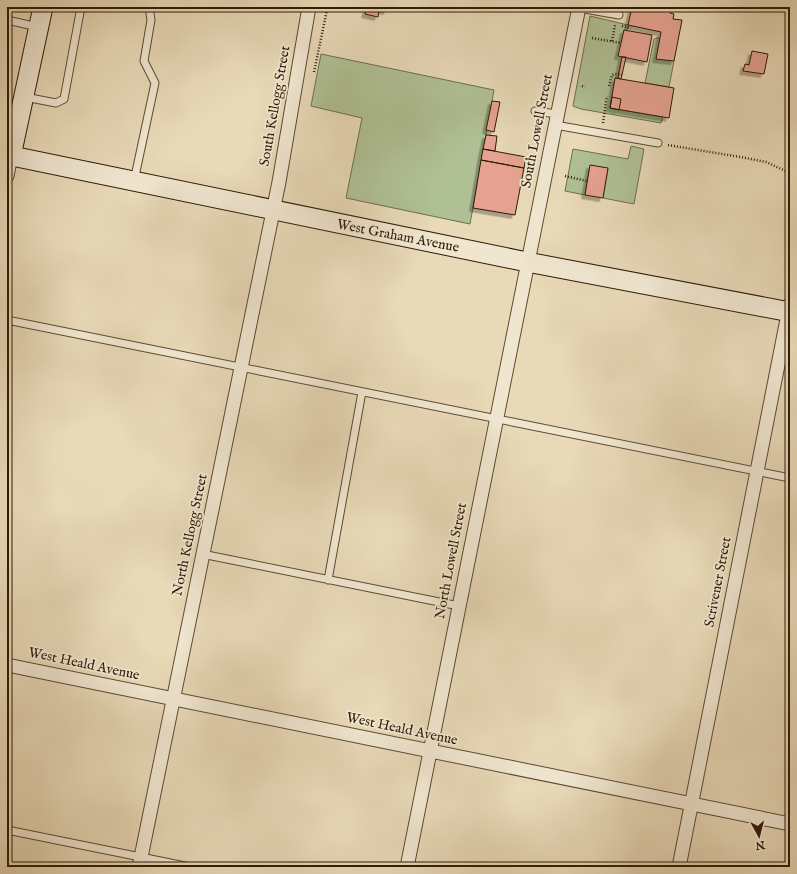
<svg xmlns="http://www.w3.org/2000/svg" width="797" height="874" font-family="'IM FELL English',serif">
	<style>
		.green { fill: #afc094; stroke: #6e6e4d }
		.building { fill: #e5a290; stroke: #2e1b06; filter: url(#shadow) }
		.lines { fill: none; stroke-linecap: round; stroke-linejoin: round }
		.lane-casing { stroke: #5c4a32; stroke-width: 9 }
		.street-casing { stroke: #5c4a32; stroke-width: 15 }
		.secondary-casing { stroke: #2e1b06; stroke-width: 21 }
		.path { stroke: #2e1b06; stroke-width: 2.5; stroke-dasharray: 1 2; stroke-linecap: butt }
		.lane { stroke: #f0e6d0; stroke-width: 7 }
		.street { stroke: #f0e6d0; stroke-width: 13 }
		.secondary { stroke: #f0e6d0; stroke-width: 19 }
		.labels { text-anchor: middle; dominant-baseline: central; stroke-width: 3.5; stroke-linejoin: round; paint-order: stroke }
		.street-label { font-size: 14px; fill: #2e1b06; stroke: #f0e6d0 }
	</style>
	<defs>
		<filter id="shadow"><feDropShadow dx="-3.5" dy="3.5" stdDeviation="0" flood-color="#0004"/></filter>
	</defs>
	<rect width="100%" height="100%" fill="#e8d9b7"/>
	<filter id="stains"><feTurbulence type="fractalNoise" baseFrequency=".005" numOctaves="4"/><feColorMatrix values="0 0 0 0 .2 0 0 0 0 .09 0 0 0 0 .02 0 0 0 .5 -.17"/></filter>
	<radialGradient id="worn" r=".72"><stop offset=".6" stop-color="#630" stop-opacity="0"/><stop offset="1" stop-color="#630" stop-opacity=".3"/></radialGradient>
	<path class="green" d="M590,16L628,25L627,30H624L619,56L622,57L618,78H615L610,108L663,117L661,123L581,109L573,106Z
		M656,38H660L657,58L674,61L669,87L645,83L654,39Z
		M321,54L494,90L470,224L346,198L362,118L311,106Z
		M631,146L644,149L634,204L603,198L608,169L590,166L585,195L565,191L573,149L628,159Z"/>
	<path class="building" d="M362,7H388L387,11L379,10L378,17L365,14L367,8Z
		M632,7H662L671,9L670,13L674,14L673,19L682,20L674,61L656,59L661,32L628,25Z
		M624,30L652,35L647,62L618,56Z
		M752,51L768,54L764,74L743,71L745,64L749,65Z
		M622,57H626L621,79L618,78Z
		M615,78L674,88L669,118L610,108Z
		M612,97L621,99L619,110L610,108Z
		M492,101L500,102L494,132L486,130Z
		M486,135L497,136L495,151L483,149Z
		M483,149L526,157L524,168L481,160Z
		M481,160L524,168L515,215L473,208Z
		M590,165L608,168L603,198L585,195Z"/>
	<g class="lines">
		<g class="lane-casing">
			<path id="lane" d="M579,8L619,15
				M7,20L38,27
				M25,97L56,103L64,99L81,7
				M535,111L557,114
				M555,125L658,143
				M134,181L155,83L144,61L151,20L149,7
				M7,320L790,478
				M202,554L459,606
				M328,580L362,392
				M7,830L190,867"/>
		</g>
		<g class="street-casing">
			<path id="street" d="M7,176L11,156
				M7,665L790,824
				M139,867L279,182L309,7
				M407,867L579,7
				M679,867L790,304"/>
		</g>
		<g class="secondary-casing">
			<path id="secondary" d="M7,155L527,262L790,312
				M11,156L43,7"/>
		</g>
		<path class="path" d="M622,26L631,28
			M592,38L621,43
			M612,41L615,25
			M314,72L327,10
			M582,86L585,87
			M609,86L612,75L615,74L622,75
			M603,123L607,96
			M668,145L746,158L766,162L790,173
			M565,176L587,181"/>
		<use href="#lane" class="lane"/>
		<use href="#street" class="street"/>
		<use href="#secondary" class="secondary"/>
	</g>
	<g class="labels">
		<g class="street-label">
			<text transform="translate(275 106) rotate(-80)">South Kellogg Street</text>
			<text transform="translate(537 131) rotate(-79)">South Lowell Street</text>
			<text transform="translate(398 236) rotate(11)">West Graham Avenue</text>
			<text transform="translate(190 535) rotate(-78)">North Kellogg Street</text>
			<text transform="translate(451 561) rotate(-79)">North Lowell Street</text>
			<text transform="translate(718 582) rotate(-79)">Scrivener Street</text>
			<text transform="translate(84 664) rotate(12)">West Heald Avenue</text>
			<text transform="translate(402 729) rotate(12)">West Heald Avenue</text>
		</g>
	</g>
	<rect width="797" height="874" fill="none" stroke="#e8d9b7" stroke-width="24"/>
	<rect x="8" y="8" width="781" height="858" fill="none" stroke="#2e1b06" stroke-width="2"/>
	<rect x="12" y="12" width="773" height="850" fill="none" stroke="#2e1b06"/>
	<g transform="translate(759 836) rotate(173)" stroke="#f0e6d0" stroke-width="3" paint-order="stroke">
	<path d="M0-3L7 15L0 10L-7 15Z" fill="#2e1b06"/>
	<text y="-6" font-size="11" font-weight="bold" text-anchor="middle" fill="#2e1b06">N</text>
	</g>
	<rect width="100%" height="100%" filter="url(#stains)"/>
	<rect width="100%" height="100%" fill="url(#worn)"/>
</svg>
